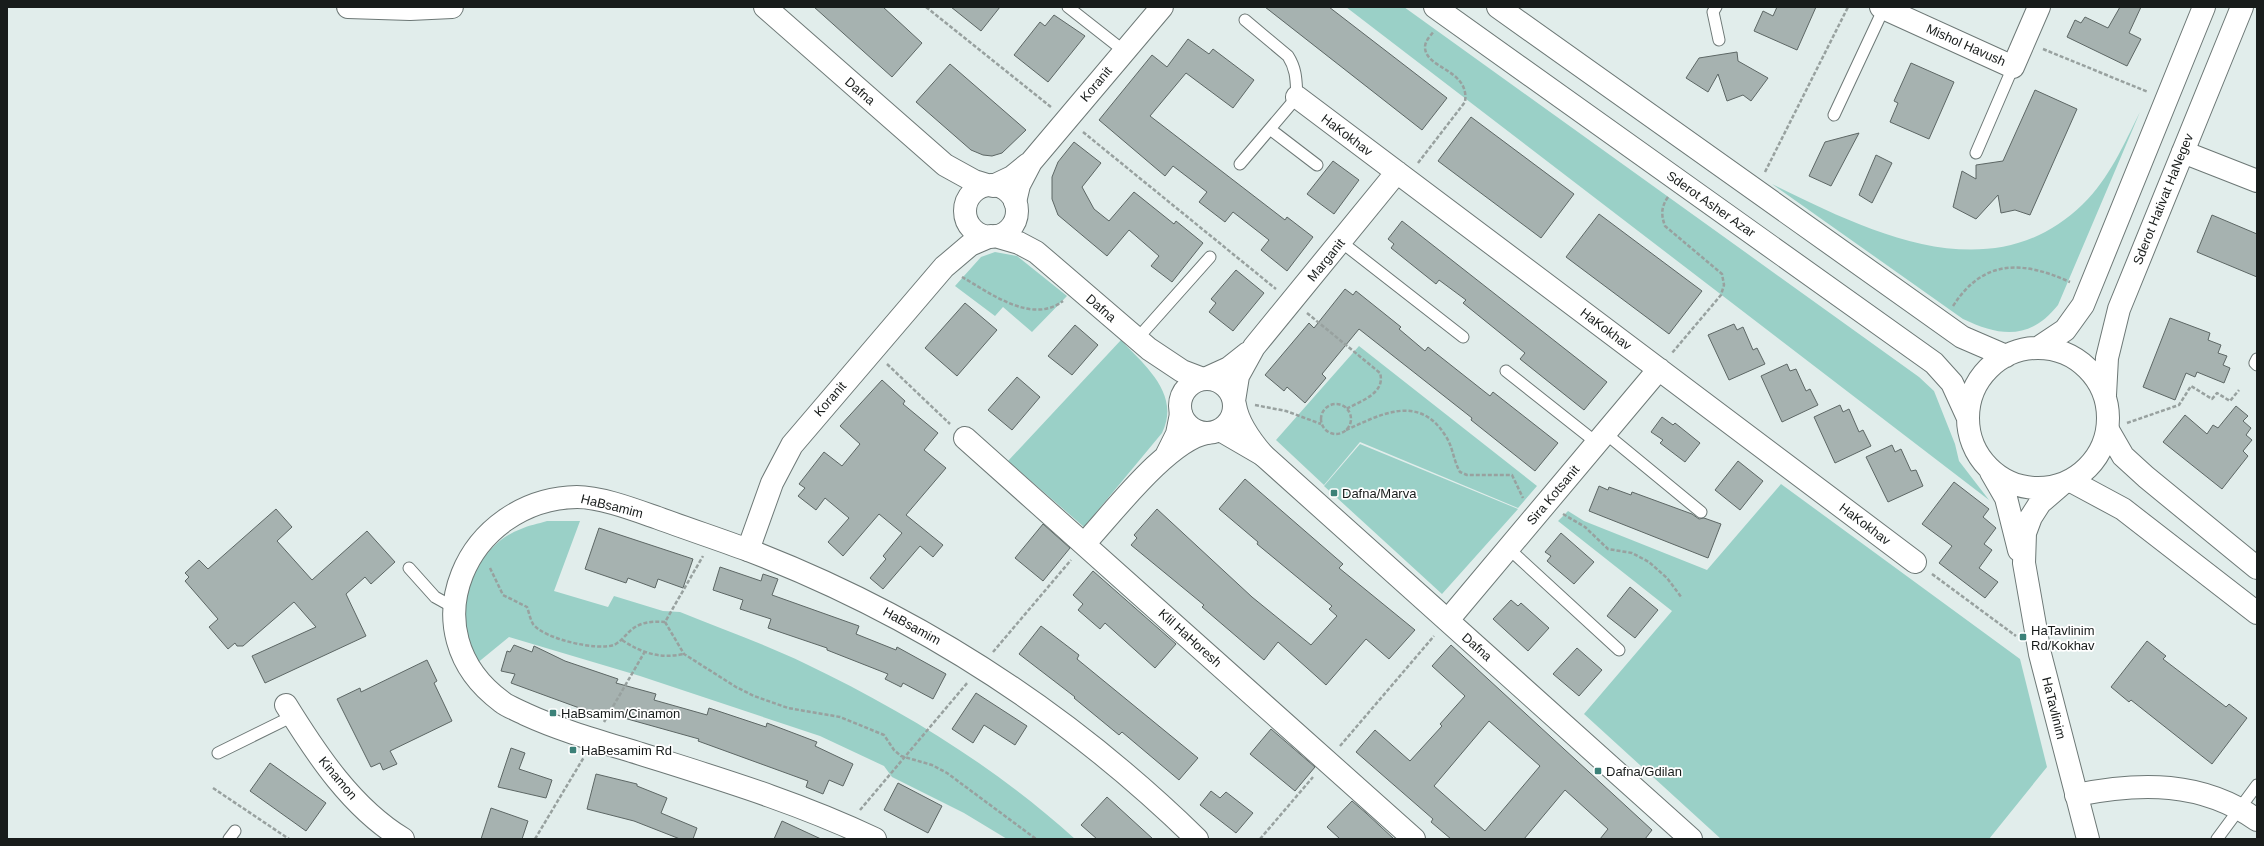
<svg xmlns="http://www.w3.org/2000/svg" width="2264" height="846" font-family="Helvetica,sans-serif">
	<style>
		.green { fill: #9ad0c7 }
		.building { fill: #a6b2b0; stroke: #5d6765; fill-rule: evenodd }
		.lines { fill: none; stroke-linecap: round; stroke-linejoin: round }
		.lane-casing { stroke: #6d7876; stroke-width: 13 }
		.street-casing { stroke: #6d7876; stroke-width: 24 }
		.secondary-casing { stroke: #6d7876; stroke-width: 24 }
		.path { stroke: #98a19f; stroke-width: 2.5; stroke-dasharray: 4 2; stroke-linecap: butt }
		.lane { stroke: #fff; stroke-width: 11 }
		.street { stroke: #fff; stroke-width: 22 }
		.secondary { stroke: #fff; stroke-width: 22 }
		.poi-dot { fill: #3b8178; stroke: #fff; stroke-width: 1.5 }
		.labels { text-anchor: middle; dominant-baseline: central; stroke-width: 3.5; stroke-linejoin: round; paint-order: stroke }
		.street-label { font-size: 13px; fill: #181c1b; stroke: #fff }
		.poi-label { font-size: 13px; fill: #181c1b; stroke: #fff; text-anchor: start }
	</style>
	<rect width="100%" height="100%" fill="#e1edeb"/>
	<path class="green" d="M1346,7H1404L1919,377L1934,391L1955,444L1959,461L1989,500Z
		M2140,112L2058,305C2030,340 2001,337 1963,319L1772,184C1868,231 1991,294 2083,204C2109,179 2124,144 2140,112Z
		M995,252L1017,256L1067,296L1032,332L1003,307L995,316L955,286L981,257Z
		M1121,340C1145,366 1181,394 1162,433L1084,527L1008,461Z
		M1359,346L1537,486L1518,508L1360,442L1324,485L1276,440Z
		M1360,444L1518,509L1442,594L1324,486Z
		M1781,484L2020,659L2047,767L1989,839H1721L1584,714L1672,611L1558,521L1568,511L1584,521L1707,570Z
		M547,521H580L554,591L608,607L614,596L663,611L680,612C721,629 765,644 806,664C902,710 996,767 1075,839H1007L964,813L892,777L884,766L820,736L640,676L509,637L476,664C473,655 468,646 467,638C459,596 478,545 521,529C529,525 538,524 547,521Z"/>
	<path class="building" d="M814,7H883L922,43L892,77Z
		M951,7H1000L981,31Z
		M1265,7H1329L1447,98L1422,130Z
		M1777,7H1816L1797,50L1754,31L1763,11L1773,16Z
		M2120,7H2141L2129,33L2141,39L2127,66L2067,37L2075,20L2081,23L2085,17L2108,28Z
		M1054,15L1085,36L1048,82L1014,55L1040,22L1045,26Z
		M1188,39L1209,54L1213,49L1254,80L1233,108L1186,73L1150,116L1285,220L1287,217L1313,237L1287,271L1261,250L1269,240L1233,212L1225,222L1199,202L1207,192L1173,166L1165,176L1099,120L1152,55L1167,67Z
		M1737,52L1738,61L1768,78L1751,101L1743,95L1727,101L1718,74L1708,92L1686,78L1699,58Z
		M1911,63L1954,82L1929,139L1890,122L1898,103L1894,101Z
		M950,64L1026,130L1002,153L992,156L983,155L971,150L916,102Z
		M2035,90L2077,109L2030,215L2015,210L2001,213L1998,195L1976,219L1953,207L1962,171L1976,179V165L2003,161Z
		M1471,117L1574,194L1541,238L1438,161Z
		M1859,133L1831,186L1809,176L1825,142Z
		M1074,142L1101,163L1082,187L1094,209L1109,221L1134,192L1174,224L1176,221L1203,243L1172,282L1151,266L1159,256L1129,230L1107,256L1058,215L1052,199V177L1058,162Z
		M1876,155L1892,163L1872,203L1859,195Z
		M1333,161L1359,180L1334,214L1307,194Z
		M1599,214L1702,291L1669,334L1566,257Z
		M2212,215L2257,234V277L2197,252Z
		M1402,221L1607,382L1584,410L1520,359L1525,353L1463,303L1466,300L1439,280L1436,284L1391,248L1394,244L1388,239Z
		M1236,270L1264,293L1233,331L1209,312L1216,303L1211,299Z
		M1345,289L1353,295L1356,291L1401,327L1399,329L1425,351L1428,347L1490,396L1493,392L1558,443L1535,471L1471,420L1472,418L1359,329L1322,374L1326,378L1305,403L1287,387L1284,391L1265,375L1309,323L1314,328Z
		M965,303L997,330L957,376L925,348Z
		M2170,318L2210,333L2208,340L2221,345L2218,353L2227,356L2223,365L2230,368L2224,383L2197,372L2195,377L2186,373L2175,400L2143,387Z
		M1734,324L1737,330L1743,327L1753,350L1757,348L1765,364L1729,380L1708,335Z
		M1075,325L1098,345L1072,375L1048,356Z
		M1787,364L1790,371L1796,369L1806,391L1810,389L1818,405L1782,422L1761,376Z
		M1017,377L1040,397L1012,430L988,410Z
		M882,380L905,401L903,404L938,433L924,450L946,468L906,515L943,545L933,557L920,546L883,589L870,578L886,559L883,556L902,533L879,514L843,556L828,542L849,518L825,498L816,510L798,496L805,488L799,484L824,452L842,466L860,444L840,426Z
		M1840,405L1843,412L1849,409L1859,432L1863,430L1871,446L1835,463L1814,417Z
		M2236,406L2248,416L2243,421L2251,428L2246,435L2252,440L2243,451L2248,456L2222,489L2163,442L2185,415L2207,434L2213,425L2218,428Z
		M1662,417L1673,425L1675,423L1700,443L1685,462L1660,443L1663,440L1651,432Z
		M1892,445L1895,452L1901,449L1911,471L1916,470L1923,486L1888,502L1866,457Z
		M1738,461L1763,481L1740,510L1715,490Z
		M1245,479L1343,564L1339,568L1415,630L1389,659L1366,639L1326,685L1278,642L1264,660L1202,607L1204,605L1131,545L1137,538L1134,535L1157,509L1252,597L1311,645L1337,616L1329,609L1332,606L1257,544L1258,542L1219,509Z
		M1954,482L1989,509L1983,517L1996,528L1984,544L1992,550L1979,568L1998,582L1985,598L1939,563L1952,546L1922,524Z
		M1599,486L1608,490L1609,487L1631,495L1632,492L1692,514L1699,519L1704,518L1721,524L1708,558L1589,511Z
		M276,509L292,527L277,541L312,580L367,531L395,562L371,584L365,577L346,594L366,636L265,683L252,656L316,627L294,602L243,646H237L235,643L228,649L209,627L218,619L185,581L189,577L185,573L199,560L208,569Z
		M1043,524L1070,548L1043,581L1015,558Z
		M599,528L693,559L683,588L658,579L655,588L628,578L626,583L585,569Z
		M1561,533L1594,562L1574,584L1547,561L1551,556L1545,552Z
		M720,567L761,581L763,574L778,579L772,595L859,626L856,634L896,650L897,647L946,674L933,699L903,683L901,687L885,679L888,674L827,650V648L768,628L771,619L740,609L743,600L713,590Z
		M1093,571L1176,644L1155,668L1105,623L1100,629L1078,610L1083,604L1073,595Z
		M1630,587L1658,610L1635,638L1607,616Z
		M1511,600L1518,606L1521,603L1549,628L1528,651L1493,619Z
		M1041,626L1079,655L1077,659L1198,758L1179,780L1122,732L1119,735L1074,698L1075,697L1019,654Z
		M2147,641L2166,656L2163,659L2226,707L2229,704L2247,718L2212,764L2131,700L2129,702L2111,687Z
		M514,645L532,652L534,646L565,661L618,679L616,683L656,694L654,700L707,715L709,708L766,727L767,723L817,742L815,746L853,764L843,786L829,780L823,794L806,787L808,781L698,741L699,739L606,713L604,717L511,683L515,674L501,671L507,651L510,652Z
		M1451,645L1652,830L1645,839H1600L1608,829L1565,790L1524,839H1451L1431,822L1433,819L1356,752L1375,730L1410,761L1442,726L1440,724L1465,696L1432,666ZM1489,721L1540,766L1485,831L1434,786Z
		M1577,648L1602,670L1579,696L1553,674Z
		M427,660L437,681L434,683L452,721L390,751L397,764L383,770L380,763L371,767L337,699L360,688L361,692Z
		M976,693L1027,726L1015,745L984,725L973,743L952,729Z
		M1271,729L1315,767L1295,791L1250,754Z
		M511,748L525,753L519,769L552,780L546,798L498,787Z
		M270,763L326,803L306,831L250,791Z
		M596,774L637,784V786L667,798L661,813L697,828L693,839H680L634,821L587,809Z
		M898,783L942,806L928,833L884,810Z
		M1211,791L1220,798L1226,792L1253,813L1236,833L1200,805Z
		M1107,797L1153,839H1097L1081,825Z
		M1352,801L1366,813L1394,839H1340L1327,827Z
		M491,808L528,821L522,839H481Z
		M782,821L821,839H774Z"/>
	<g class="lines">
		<g class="lane-casing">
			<path id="lane" d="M1068,7L1124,51
				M1716,7L1713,12L1719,40
				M1834,115L1884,8
				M1270,129L1317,165
				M1976,153L2013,67
				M1240,164L1297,97C1296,82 1297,70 1288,56L1245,20
				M1340,241L1463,337
				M1137,339L1210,257
				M2257,359L2255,363L2257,365
				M1506,371L1597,443
				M1605,433L1701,512
				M1508,548L1619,650
				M409,568L435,597L453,607
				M218,753L293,716
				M229,839L235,831
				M2217,839L2257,785"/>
		</g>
		<g class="street-casing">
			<path id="street" d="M1881,7L2013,67L2039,7
				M1297,97L1915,562
				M2183,152L2257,181
				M993,186L1012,177L1028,164
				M1015,202L1019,185L1031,162L1162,7
				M1207,378L1229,368L1248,353
				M1234,401L1238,376L1254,347L1397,172
				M1235,405C1238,424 1251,441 1263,455
				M2108,430L2123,456L2146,477L2257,568
				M965,438L1414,839
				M1167,454L1177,434L1181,414
				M2071,481L2123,509L2257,613
				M1084,544C1112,514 1168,440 1207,433
				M748,550C917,615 1068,713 1197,839
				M1448,620L1659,369
				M286,705C317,755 352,808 403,839
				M2076,795C2140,782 2202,781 2257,820"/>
		</g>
		<g class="secondary-casing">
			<path id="secondary" d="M348,7L410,9L452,7
				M765,7L945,165L974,181L987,185
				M1435,7L1934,363L1952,383L1968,418
				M1498,7L1962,337L2006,356
				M965 211a26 26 0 1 1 52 0a26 26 0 1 1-52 0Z
				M995,236L1019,243L1036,252L1149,349L1182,371L1203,379
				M1968 418a70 70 0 1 1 140 0a70 70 0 1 1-140 0Z
				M2038,348L2065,330L2083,305L2204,7
				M1180 406a27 27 0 1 1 54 0a27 27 0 1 1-54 0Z
				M2105,395L2107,358L2119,309L2242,7
				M1220,430L1263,455L1691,839
				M1991,472L2006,498L2019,550
				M2061,485L2040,503L2031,517L2025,533L2024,563L2040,654L2088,839
				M875,839C800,803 720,779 641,754C602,742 562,731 525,714C518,710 508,707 502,702C406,632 467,499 577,497C601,497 635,510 658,518C688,529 718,539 748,550L772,483L792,445L944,267L970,245L991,236"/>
		</g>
		<path class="path" d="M926,7L1051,107
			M2043,49L2148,92
			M1083,132L1276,289
			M1418,163L1465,102C1470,69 1425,69 1425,47C1425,41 1431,35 1434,31
			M1765,172L1848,7
			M1668,197C1661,207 1661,215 1665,226L1722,274L1724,285L1721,295L1672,353
			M962,277C990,293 1032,325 1063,301
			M1953,306C1984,258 2023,261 2070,282
			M1307,313L1380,373C1386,393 1361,401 1346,409
			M887,364L950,424
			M1321 419a15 15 0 1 1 30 0a15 15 0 1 1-30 0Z
			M1255,405L1286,411L1321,424
			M2127,423L2179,405L2191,386L2212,399L2217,393L2230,401L2239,390
			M1346,430C1380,415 1418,393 1445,435C1453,446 1453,460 1460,472L1467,475H1512L1523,498
			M1563,514L1585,527L1608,549L1632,553L1649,562L1667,578L1682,598
			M490,568L503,595L527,607C529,612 530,619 533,624C544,639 597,651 614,645C620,642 624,637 628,633C638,622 651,621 665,622L703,556
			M1932,574L2016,636
			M665,622L684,654L736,687L754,696L788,708L840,717L884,735L894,750L901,756L932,765L947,773L1036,839
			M622,640C642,653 659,659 684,654
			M993,652L1071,560
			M604,722L644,653
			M1340,746L1434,636
			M213,788L289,839
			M860,810L968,682
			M535,839L584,757
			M1260,839L1313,777"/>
		<use href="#lane" class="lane"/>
		<use href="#street" class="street"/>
		<use href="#secondary" class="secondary"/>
	</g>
	<g class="poi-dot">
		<rect x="1330" y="489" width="8" height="8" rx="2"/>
		<rect x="2019" y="633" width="8" height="8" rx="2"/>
		<rect x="549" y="709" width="8" height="8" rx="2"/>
		<rect x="569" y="746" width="8" height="8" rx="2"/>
		<rect x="1594" y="767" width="8" height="8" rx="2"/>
	</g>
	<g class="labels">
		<g class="street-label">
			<text transform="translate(1966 45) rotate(24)">Mishol Havush</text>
			<text transform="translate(1096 84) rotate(-50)">Koranit</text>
			<text transform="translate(860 91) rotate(41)">Dafna</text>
			<text transform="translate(1347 135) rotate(37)">HaKokhav</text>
			<text transform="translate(2163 199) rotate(-68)">Sderot Hativat HaNegev</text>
			<text transform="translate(1711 204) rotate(35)">Sderot Asher Azar</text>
			<text transform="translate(1326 260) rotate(-51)">Marganit</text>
			<text transform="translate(1101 308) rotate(41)">Dafna</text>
			<text transform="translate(1606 329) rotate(37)">HaKokhav</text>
			<text transform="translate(830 399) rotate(-49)">Koranit</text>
			<text transform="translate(1553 495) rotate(-50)">Sira Kotsanit</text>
			<text transform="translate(612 506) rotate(14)">HaBsamim</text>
			<text transform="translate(1865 524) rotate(37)">HaKokhav</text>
			<text transform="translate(912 626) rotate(29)">HaBsamim</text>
			<text transform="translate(1190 638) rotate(42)">Klil HaHoresh</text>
			<text transform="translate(1477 647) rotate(42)">Dafna</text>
			<text transform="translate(2054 708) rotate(76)">HaTavlinim</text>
			<text transform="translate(338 778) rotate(50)">Kinamon</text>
		</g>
		<g class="poi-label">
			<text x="1342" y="493">Dafna/Marva</text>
			<text x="2031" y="630">HaTavlinim<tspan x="2031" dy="15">Rd/Kokhav</tspan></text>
			<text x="561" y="713">HaBsamim/Cinamon</text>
			<text x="581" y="750">HaBesamim Rd</text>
			<text x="1606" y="771">Dafna/Gdilan</text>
		</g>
	</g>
	<rect width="2264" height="846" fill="none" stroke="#181c1b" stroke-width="16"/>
</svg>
